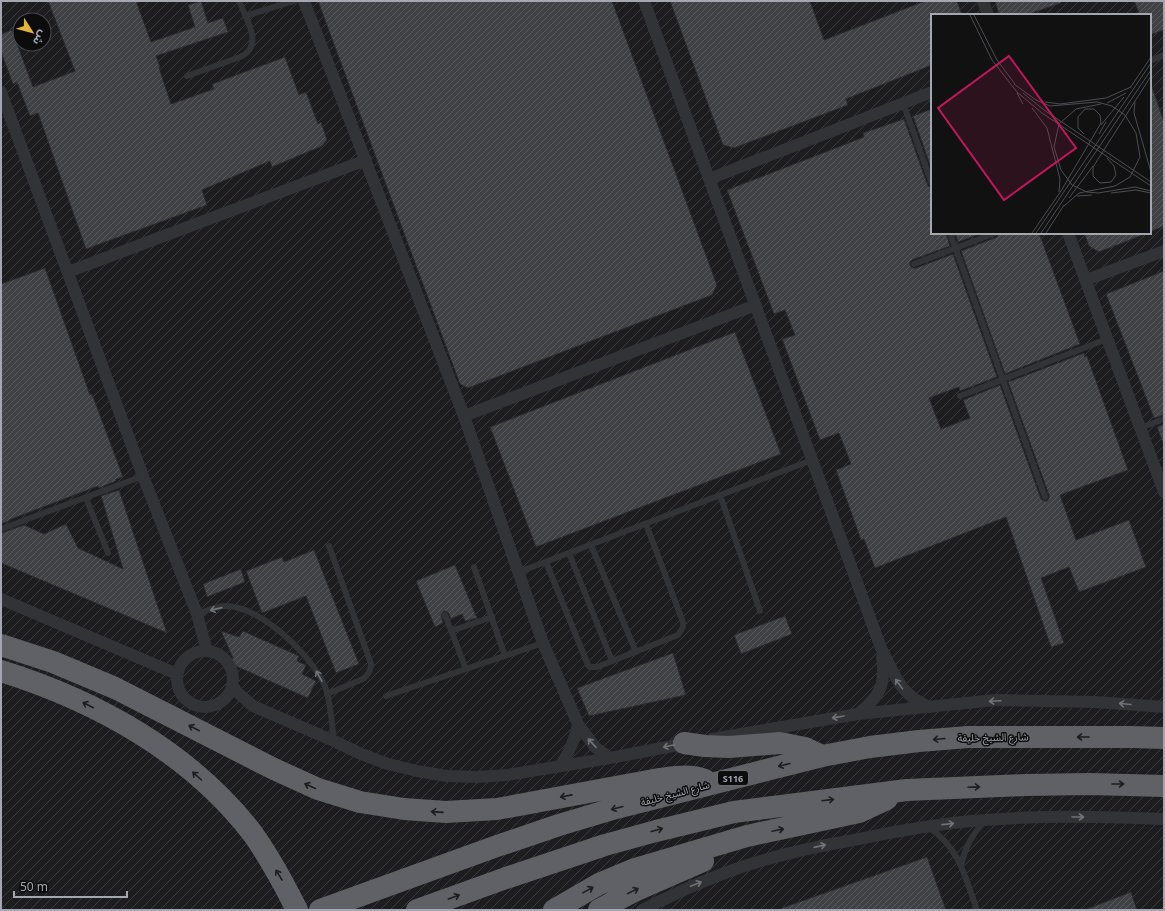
<svg xmlns="http://www.w3.org/2000/svg" width="1165" height="911" font-family="'Noto Sans','Noto Sans Arabic',sans-serif">
	<style>
		.industrial { fill: url(#industrial-furrows); fill-rule: evenodd }
		.building { fill: url(#building-hatch); stroke: #2b2b2e }
		.lines { fill: none; stroke-linecap: round; stroke-linejoin: round }
		.lane { stroke: #323337; stroke-width: 6 }
		.street { stroke: #323337; stroke-width: 12 }
		.highway { stroke: #5f6167; stroke-width: 22 }
		.oneway { stroke: #71737b }
		.oneway2 { stroke: #1d1d1f }
		.labels { text-anchor: middle; dominant-baseline: central; stroke-width: 3; stroke-linejoin: round; paint-order: stroke }
		.shield { fill: #0c0c0d; stroke: #767880; stroke-width: 1 }
		.shield-label { font-size: 9px; font-weight: bold; fill: #a4a7b2 }
		.street-label { font-size: 10px; fill: #a4a7b2; stroke: #0c0c0d }
		.inset-road { fill: none; stroke: #4c4d52; stroke-width: 1 }
		.view { fill: #c2185b; fill-opacity: 0.15; stroke: #c2185b; stroke-width: 2 }
		.inset-edge { fill: none; stroke: #a4a7b2; stroke-width: 2 }
	</style>
	<defs>
		<pattern id="industrial-furrows" width="10" height="10" patternUnits="userSpaceOnUse"><rect width="10" height="10" fill="#1d1d1f"/><path d="M-1 1l2-2M0 10L10 0M9 11l2-2" fill="none" stroke="#3b3b3d"/></pattern>
		<pattern id="building-hatch" width="6" height="6" patternUnits="userSpaceOnUse"><rect width="6" height="6" fill="#404145"/><path d="M-1 1l2-2M0 6l6-6M5 7l2-2" fill="none" stroke="#595a5d"/></pattern>
	</defs>
	<rect width="100%" height="100%" fill="#111112"/>
	<path class="industrial" d="M1,1H1164V910H1ZM932,15H1150V233H932ZM20,20H44V44H20Z"/>
	<path class="building" d="M48,1H136L151,42L195,27L188,5L201,1L208,23L223,18L228,32L156,56L160,67L159,68L171,104L214,89L212,84L285,57L299,95L306,92L318,124L321,122L327,140L322,146L272,167L270,161L202,190L207,205L86,249L38,113L30,116L17,82L13,84L1,52V34L12,30L33,87L75,71Z
		M318,1H612L717,285L712,295L468,388L460,384Z
		M670,1H810L824,40L925,1H957L962,15H932V65L846,99L848,105L734,148L723,145Z
		M995,1H1061V3L1026,15H999Z
		M1134,1H1164V30L1150,35V15H1140Z
		M1150,87H1152L1164,122V226L1150,232Z
		M932,109V171L913,116Z
		M904,119L928,186L932,188V233H946L950,246L912,260L910,262V265L912,268H916L953,254L997,377L960,391L959,387L929,398L941,429L970,418L963,400L1000,385L1041,499L1044,501H1047L1049,498V495L1008,382L1084,353L1085,357L1087,356L1128,470L1060,495L1076,540L1129,520L1146,567L1079,592L1069,567L1041,578L1064,643L1051,647L1006,517L875,568L864,539L861,540L836,470L851,464L839,433L820,440L782,339L795,335L785,310L774,314L727,190L864,137L863,133Z
		M955,233H982L958,242Z
		M999,233H1039L1080,344L1005,374L961,251L997,237Z
		M1084,233H1145V234L1099,252L1089,246Z
		M45,268L90,395L92,394L123,477L116,479V481L99,488L98,486L9,520H11L1,524V284Z
		M1164,271V415L1154,418L1106,294Z
		M735,332L781,454L536,547L490,427Z
		M1164,424V443H1163L1157,427Z
		M119,490L158,607L167,633L1,563V533L24,525L44,534L66,524L78,548L123,569L101,496Z
		M314,550L359,664L336,673L306,596L262,613L246,571L282,557L284,562Z
		M455,565L477,618L465,621L462,614L451,619L448,612L444,611L441,615L443,623L435,627L416,581Z
		M241,569L245,582L207,597L203,584Z
		M785,616L792,634L741,654L734,635Z
		M221,631L239,637L243,631L299,656L297,661L306,665L302,674L316,681L308,698L231,664L233,658Z
		M673,653L686,695L589,716L577,688Z
		M927,857L946,910H782V908Z
		M1131,892L1137,910H1088L1087,909Z"/>
	<g class="lines">
		<path class="lane" d="M245,16L294,1
			M1150,61L1164,55
			M187,76L240,57C265,46 246,19 239,1
			M903,103L932,184
			M950,233L1045,497
			M914,264L995,233
			M960,396L1107,339
			M1140,428L1164,419
			M720,495L760,611
			M86,498L108,553
			M1,529L143,476
			M591,545L636,652
			M569,553L612,661
			M546,562L588,665L590,667H597L678,635L683,627V622L646,524
			M474,567L505,656
			M519,572L812,460
			M197,614C206,611 217,606 226,606C262,606 317,660 327,692C331,708 332,725 334,741
			M445,615L466,669
			M451,631L492,617
			M327,694L363,679C369,674 371,670 371,664L329,546
			M386,696L543,643
			M928,827C960,848 965,877 977,910
			M961,865C965,848 971,835 984,822"/>
		<path class="street" d="M304,1L464,416L543,643L578,724L595,747L610,758
			M644,1L881,648C895,674 899,695 930,707
			M983,1L988,15
			M1,92L143,476L197,614L207,651
			M709,179L932,92
			M1068,233L1164,492
			M68,272L366,160
			M1086,280L1164,251
			M464,416L756,305
			M1,599L177,674
			M177 679a28 28 0 1 1 56 0a28 28 0 1 1-56 0Z
			M232,685L237,692L253,706L334,741L361,754L388,764L417,771L447,776L477,777L507,775L610,758L688,743
			M858,714C880,696 886,685 882,657
			M712,739L858,714L996,700L1096,702L1164,707
			M560,766C569,753 575,740 578,724
			M642,910C672,895 702,881 733,870C772,856 813,847 854,840C897,831 941,823 985,820C1045,815 1104,817 1164,819"/>
		<path class="highway" d="M1,645L53,662L115,688L274,769L318,789L360,802L404,809L446,812L497,809L659,779C675,777 690,774 705,780
			M1,671C97,701 191,753 253,834C270,858 284,884 297,910
			M684,743L705,746L729,747L780,743L805,748L822,756
			M320,910L497,846L559,825L616,808L822,756L870,747L919,741L968,737H1132L1164,738
			M417,910L506,878L605,845L656,831L734,812L907,790L1026,785L1090,784L1164,786
			M554,910L599,884L635,869L747,836L859,812L887,799
			M599,910L632,892L703,861"/>
	</g>
	<defs><path id="oneway-shaft" d="M-6 0H5M1.5-3L5.5 0L1.5 3" fill="none" stroke-width="1.6" stroke-linecap="round" stroke-linejoin="round"/></defs>
	<g class="oneway">
		<use href="#oneway-shaft" transform="translate(216 609) rotate(167)"/>
		<use href="#oneway-shaft" transform="translate(319 676) rotate(-119)"/>
		<use href="#oneway-shaft" transform="translate(899 684) rotate(-126)"/>
		<use href="#oneway-shaft" transform="translate(995 701) rotate(177)"/>
		<use href="#oneway-shaft" transform="translate(1125 704) rotate(-175)"/>
		<use href="#oneway-shaft" transform="translate(838 717) rotate(170)"/>
		<use href="#oneway-shaft" transform="translate(592 743) rotate(-133)"/>
		<use href="#oneway-shaft" transform="translate(669 746) rotate(168)"/>
		<use href="#oneway-shaft" transform="translate(1078 817)"/>
		<use href="#oneway-shaft" transform="translate(948 824) rotate(-6)"/>
		<use href="#oneway-shaft" transform="translate(820 846) rotate(-13)"/>
		<use href="#oneway-shaft" transform="translate(696 884) rotate(-21)"/>
	</g>
	<g class="oneway2">
		<use href="#oneway-shaft" transform="translate(88 705) rotate(-153)"/>
		<use href="#oneway-shaft" transform="translate(194 728) rotate(-153)"/>
		<use href="#oneway-shaft" transform="translate(1083 737) rotate(-180)"/>
		<use href="#oneway-shaft" transform="translate(939 739) rotate(175)"/>
		<use href="#oneway-shaft" transform="translate(784 765) rotate(166)"/>
		<use href="#oneway-shaft" transform="translate(197 776) rotate(-138)"/>
		<use href="#oneway-shaft" transform="translate(1118 784)"/>
		<use href="#oneway-shaft" transform="translate(310 786) rotate(-156)"/>
		<use href="#oneway-shaft" transform="translate(974 787) rotate(-2)"/>
		<use href="#oneway-shaft" transform="translate(566 796) rotate(169)"/>
		<use href="#oneway-shaft" transform="translate(828 800) rotate(-7)"/>
		<use href="#oneway-shaft" transform="translate(617 808) rotate(165)"/>
		<use href="#oneway-shaft" transform="translate(437 812) rotate(-176)"/>
		<use href="#oneway-shaft" transform="translate(657 830) rotate(-15)"/>
		<use href="#oneway-shaft" transform="translate(778 830) rotate(-12)"/>
		<use href="#oneway-shaft" transform="translate(279 875) rotate(-121)"/>
		<use href="#oneway-shaft" transform="translate(588 890) rotate(-29)"/>
		<use href="#oneway-shaft" transform="translate(633 891) rotate(-26)"/>
		<use href="#oneway-shaft" transform="translate(454 897) rotate(-20)"/>
	</g>
	<g class="labels">
		<rect class="shield" x="718" y="771" width="30" height="14" rx="3"/>
		<g class="shield-label">
			<text x="733" y="778">S116</text>
		</g>
		<g class="street-label">
			<text transform="translate(993 737) rotate(-1)">شارع الشيخ خليفة</text>
			<text transform="translate(675 793) rotate(-15)">شارع الشيخ خليفة</text>
		</g>
	</g>
	<g transform="translate(931 14)">
		<rect width="220" height="220" fill="#111112"/>
		<path class="inset-road" d="M39,1L61,46L86,78L111,99L220,172M43,1L66,46L84,70M83,70L105,86L119,92L166,88L181,92L194,101L205,119L209,143L199,163L184,172L148,179L133,192M199,74L220,43M86,79L92,90M92,79L113,96L220,168M114,88L129,90L175,84L200,73M204,88L203,99L220,158M176,89L195,79M170,90L145,95L128,110L123,133L130,156L141,171L156,178L167,179L204,173L220,177M101,94L116,114L129,165L128,178M170,111L193,83M168,120L175,108M176,144L183,152L185,161L180,168L169,169L162,162V153L220,62M180,179L205,176L220,179M146,182L161,181M138,184L162,152M101,219L130,177L170,109L169,101L163,95H154L147,103V114L153,120M105,219L220,49M110,219L220,56M115,219L133,191"/>
		<path class="view" d="M78,42L145,134L73,186L7,94Z"/>
		<rect width="220" height="220" class="inset-edge"/>
	</g>
	<rect width="1165" height="911" fill="none" stroke="#a4a7b2" stroke-width="4"/>
	<g transform="translate(32 32) rotate(126)"><circle r="19" fill="#0c0c0d" stroke="#494a4f"/>
	<path d="M0-3L7 15L0 10L-7 15Z" fill="#e0b33b"/>
	<text y="-6" font-size="11" font-weight="bold" text-anchor="middle" fill="#a4a7b2">ش</text>
	</g>
	<path d="M14 891v6h113v-6" fill="none" stroke="#a4a7b2" stroke-width="2"/>
	<text x="20" y="891" font-size="12" fill="#a4a7b2" stroke="#0c0c0d" stroke-width="3" paint-order="stroke">50 m</text>
</svg>
